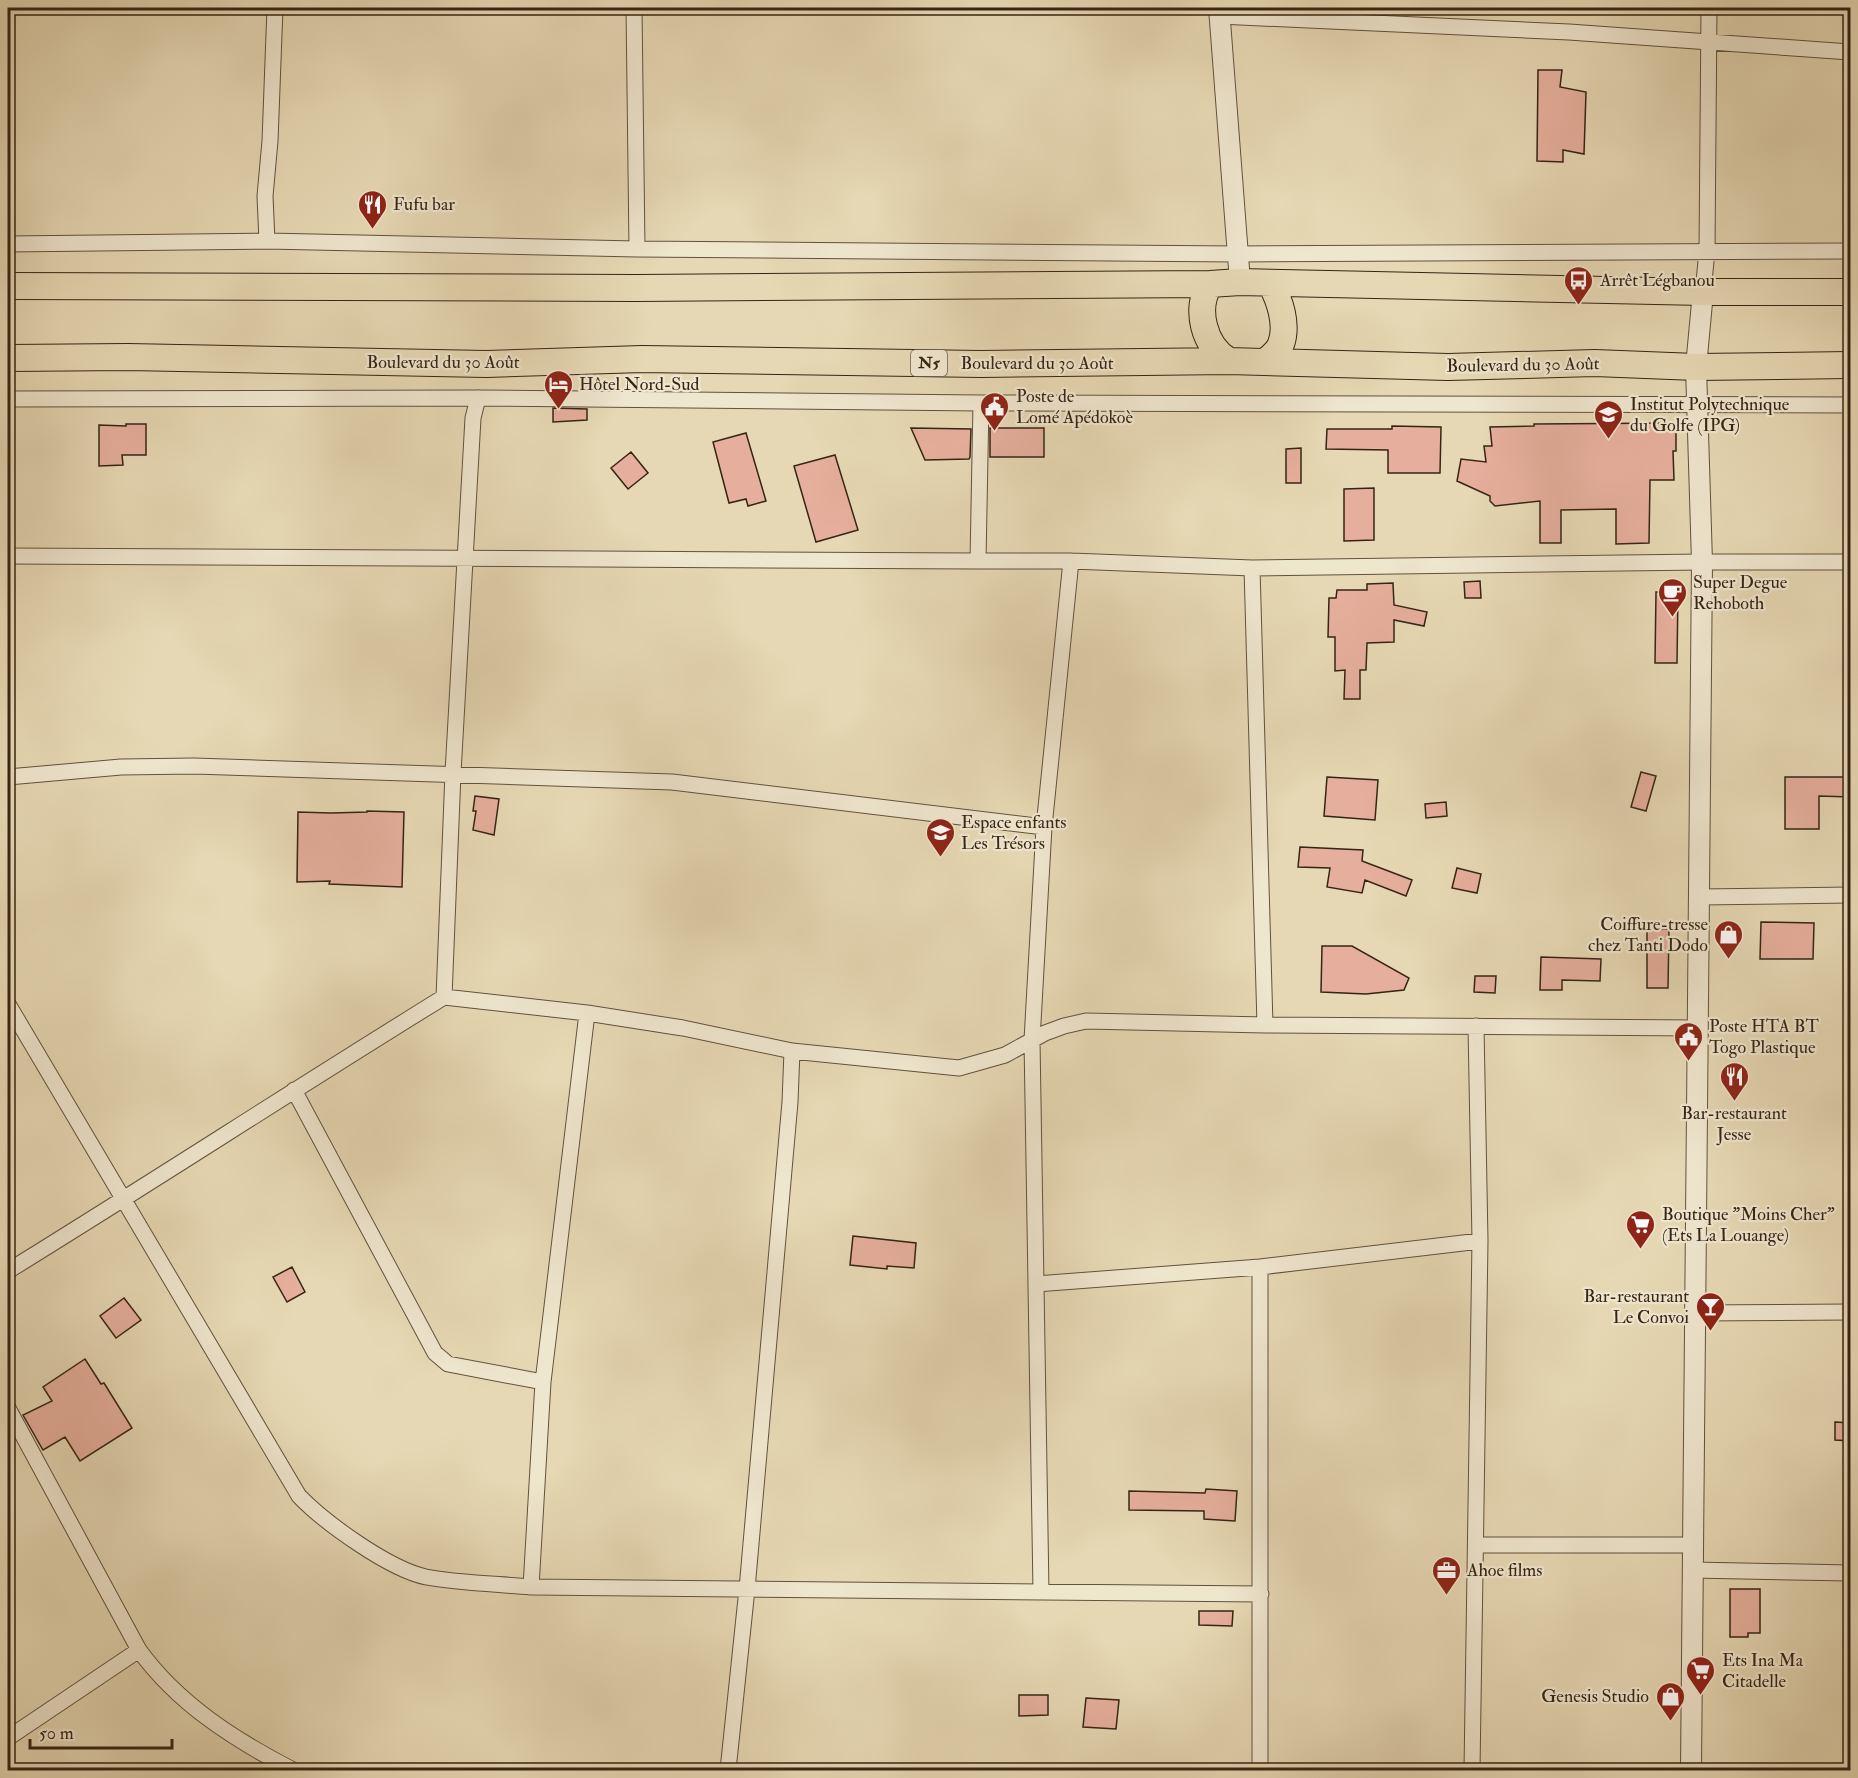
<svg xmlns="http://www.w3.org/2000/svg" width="1858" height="1778" font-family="'IM FELL Double Pica',serif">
<rect width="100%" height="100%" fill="#e6d8b4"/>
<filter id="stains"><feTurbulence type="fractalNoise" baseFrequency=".00333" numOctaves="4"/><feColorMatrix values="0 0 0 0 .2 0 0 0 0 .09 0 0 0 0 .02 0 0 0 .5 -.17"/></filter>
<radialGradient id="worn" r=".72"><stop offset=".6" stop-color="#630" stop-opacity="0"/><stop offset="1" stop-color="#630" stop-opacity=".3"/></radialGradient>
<!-- building -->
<path fill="#e6af9d" stroke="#362415" stroke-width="1.5" d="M1538,70H1562L1560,87L1586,92L1584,154L1563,150V162L1537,161Z
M553,408L587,409V420L553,422Z
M1676,423V451H1673L1674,480H1650L1649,543L1616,544V509L1561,510V543H1540V501L1495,506L1490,501V496L1457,481L1461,459L1486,462L1484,446H1492L1490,427L1534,426V424Z
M126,424H146V455H122L123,465L99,466V425L126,426Z
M1392,426L1441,427L1440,473H1388V450L1326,449L1327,429H1392Z
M911,428L971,429L970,457L969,459L925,460Z
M990,428H1044V457H990Z
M746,433L766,501L748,506L746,499L729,503L713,442Z
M1301,448V483H1286V449Z
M631,452L648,473L628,489L611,468Z
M835,455L858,530L816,542L794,466Z
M1374,488V540L1344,541V489Z
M1480,581L1481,598H1465L1464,582Z
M1393,583L1394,605L1427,612L1424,626L1394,620V642L1367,643L1366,670H1360V699H1344L1345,670L1335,671V637H1328L1329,598H1336L1337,590H1367V584Z
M1656,592H1678L1677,663H1655Z
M1641,772L1656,776L1646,811L1631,807Z
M1327,777L1378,780L1375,820L1324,816Z
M1785,777H1851V797L1819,796V829H1785Z
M475,796L499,799L494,835L473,830L476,811H473Z
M1446,802L1447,816L1426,818L1425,804Z
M367,811L404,812L402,887L329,884L330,881L297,882L298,812L331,813L367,812Z
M1300,847L1363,850L1362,861L1412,880L1406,896L1365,880L1362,893L1327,887L1330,868L1298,867Z
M1457,868L1481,874L1477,893L1452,888Z
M1761,922L1814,923L1813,959H1760Z
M1647,929H1669L1668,988H1647Z
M1322,946H1352L1409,978L1404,990L1366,994L1321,992Z
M1541,957L1601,959L1600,981L1562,980V990H1540Z
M1475,976H1496L1495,993L1474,992Z
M853,1236L916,1243L914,1268L887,1266V1269L850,1265Z
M292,1267L305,1292L287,1302L273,1277Z
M124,1298L141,1320L116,1338L100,1316Z
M85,1359L101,1384L104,1383L132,1428L80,1461L65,1437L43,1450L23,1415L52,1401L43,1387Z
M1835,1422L1851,1423V1441L1835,1440Z
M1206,1489L1237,1491L1235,1521L1204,1519V1511L1129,1510V1491L1205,1493Z
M1730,1589H1760V1633H1748V1637H1730Z
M1199,1611H1233L1232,1626L1199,1625Z
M1019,1695H1048V1715L1019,1716Z
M1086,1698L1119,1700L1116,1729L1083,1727Z"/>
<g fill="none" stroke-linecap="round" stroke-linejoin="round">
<defs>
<path id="minor" d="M634,8L637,249
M1219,16L1569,32L1850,52
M267,241L265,196L270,141L275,8
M8,244L267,241L637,249L1238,254L1850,251
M1703,292L1707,251L1709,8
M8,399L478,398L981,403L1850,405
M8,556L978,561H1071L1252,568L1702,562H1850
M978,561L981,403
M1252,568L1265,1025
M8,777L121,767L194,766L672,782L1044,827
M1699,897L1850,895
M444,997L587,1013L683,1028L792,1051L959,1068L1005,1055L1045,1033L1064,1026L1086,1021L1265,1025L1698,1028
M8,1004L299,1496C325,1523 389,1569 426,1577C458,1583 498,1584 531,1587L1261,1594
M294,1090L435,1353L448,1364L543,1382
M1260,1267V1770
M8,1271C154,1181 298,1087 444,997L453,773L473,418L478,398
M1036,1284L1260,1267L1480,1241
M1695,1313L1850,1312
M8,1408L139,1650C178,1704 235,1740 293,1770
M1477,1545H1693
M1693,1570L1850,1573
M531,1587L543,1382L587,1013
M1041,1592L1032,1040L1044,827L1071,561
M8,1738L139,1650
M728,1770L747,1589L790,1102L792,1051
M1472,1770L1480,1241L1476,1026"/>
<path id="tertiary" d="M1219,8L1240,282
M1691,1770L1702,562L1696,367L1703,292"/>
<path id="trunk" d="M1210,284C1194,308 1204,347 1229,361
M8,286L636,288L1210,284L1240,282L1703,292H1850
M8,358L128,357L486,364L642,359L981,364L1229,361L1448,367L1595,363L1696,367L1850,365
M1265,362C1271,357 1278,352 1281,344C1288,325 1280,301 1271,284"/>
</defs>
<!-- minor casing -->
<use href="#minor" stroke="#62513d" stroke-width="17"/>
<!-- tertiary casing -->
<use href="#tertiary" stroke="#62513d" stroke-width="22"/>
<!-- trunk casing -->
<use href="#trunk" stroke="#362415" stroke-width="28"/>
<!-- minor -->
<use href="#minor" stroke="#efe6ce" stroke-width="15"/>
<!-- tertiary -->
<use href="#tertiary" stroke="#efe6ce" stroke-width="20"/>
<!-- trunk -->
<use href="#trunk" stroke="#e6d8b4" stroke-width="26"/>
</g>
<!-- icons -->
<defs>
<symbol id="restaurant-pin" viewBox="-11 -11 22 30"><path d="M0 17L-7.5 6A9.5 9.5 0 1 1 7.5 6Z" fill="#8f2418" stroke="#efe6ce"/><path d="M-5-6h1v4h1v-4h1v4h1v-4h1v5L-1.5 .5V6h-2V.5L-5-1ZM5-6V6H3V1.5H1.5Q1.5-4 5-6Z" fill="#fff"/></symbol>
<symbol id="bus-pin" viewBox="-11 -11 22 30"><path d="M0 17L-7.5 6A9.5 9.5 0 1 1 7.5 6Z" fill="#8f2418" stroke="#efe6ce"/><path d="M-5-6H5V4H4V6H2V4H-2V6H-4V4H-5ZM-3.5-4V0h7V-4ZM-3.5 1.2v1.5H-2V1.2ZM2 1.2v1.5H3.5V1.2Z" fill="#fff"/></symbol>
<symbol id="hotel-pin" viewBox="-11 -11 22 30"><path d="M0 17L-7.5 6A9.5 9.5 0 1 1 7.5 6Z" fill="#8f2418" stroke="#efe6ce"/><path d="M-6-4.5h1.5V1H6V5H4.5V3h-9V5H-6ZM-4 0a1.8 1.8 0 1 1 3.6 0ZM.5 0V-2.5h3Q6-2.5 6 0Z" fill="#fff"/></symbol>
<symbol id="civic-pin" viewBox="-11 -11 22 30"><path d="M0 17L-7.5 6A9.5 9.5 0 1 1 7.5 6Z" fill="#8f2418" stroke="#efe6ce"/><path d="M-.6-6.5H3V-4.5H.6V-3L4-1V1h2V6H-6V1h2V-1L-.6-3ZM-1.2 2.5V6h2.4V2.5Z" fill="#fff"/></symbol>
<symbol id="school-pin" viewBox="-11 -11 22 30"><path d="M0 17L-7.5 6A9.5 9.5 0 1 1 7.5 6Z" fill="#8f2418" stroke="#efe6ce"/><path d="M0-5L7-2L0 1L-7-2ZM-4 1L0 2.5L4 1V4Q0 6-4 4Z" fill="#fff"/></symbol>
<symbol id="cafe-pin" viewBox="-11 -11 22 30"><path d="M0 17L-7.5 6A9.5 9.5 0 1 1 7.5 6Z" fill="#8f2418" stroke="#efe6ce"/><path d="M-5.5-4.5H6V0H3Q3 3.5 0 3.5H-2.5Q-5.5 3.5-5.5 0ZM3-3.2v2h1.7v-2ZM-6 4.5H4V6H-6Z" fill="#fff"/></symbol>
<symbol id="shop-pin" viewBox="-11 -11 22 30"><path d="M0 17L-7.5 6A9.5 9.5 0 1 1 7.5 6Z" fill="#8f2418" stroke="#efe6ce"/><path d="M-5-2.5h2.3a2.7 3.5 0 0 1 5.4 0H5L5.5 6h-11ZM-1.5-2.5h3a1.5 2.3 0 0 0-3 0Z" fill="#fff"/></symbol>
<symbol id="supermarket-pin" viewBox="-11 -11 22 30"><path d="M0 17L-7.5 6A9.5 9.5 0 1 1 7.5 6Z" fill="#8f2418" stroke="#efe6ce"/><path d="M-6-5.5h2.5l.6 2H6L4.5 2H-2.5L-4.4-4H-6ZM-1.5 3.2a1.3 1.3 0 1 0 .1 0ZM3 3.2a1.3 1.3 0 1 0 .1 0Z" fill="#fff"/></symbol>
<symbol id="bar-pin" viewBox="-11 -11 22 30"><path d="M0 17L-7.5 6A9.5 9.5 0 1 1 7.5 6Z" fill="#8f2418" stroke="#efe6ce"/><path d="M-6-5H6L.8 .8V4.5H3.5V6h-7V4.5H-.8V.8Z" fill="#fff"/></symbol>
<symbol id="office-pin" viewBox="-11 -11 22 30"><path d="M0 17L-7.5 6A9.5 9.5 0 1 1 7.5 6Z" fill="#8f2418" stroke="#efe6ce"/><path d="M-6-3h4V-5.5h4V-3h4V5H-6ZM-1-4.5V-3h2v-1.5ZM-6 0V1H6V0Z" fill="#fff"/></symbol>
</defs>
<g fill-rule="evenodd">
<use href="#restaurant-pin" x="356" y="188" width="33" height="45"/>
<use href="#bus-pin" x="1562" y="264" width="33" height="45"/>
<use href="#hotel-pin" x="542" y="368" width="33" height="45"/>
<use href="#civic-pin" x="978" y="390" width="33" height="45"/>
<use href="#school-pin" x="1592" y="398" width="33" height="45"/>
<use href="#cafe-pin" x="1656" y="576" width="33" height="45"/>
<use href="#school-pin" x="924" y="816" width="33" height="45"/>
<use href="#shop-pin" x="1712" y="918" width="33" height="45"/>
<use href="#civic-pin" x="1672" y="1020" width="33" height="45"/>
<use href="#restaurant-pin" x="1718" y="1060" width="33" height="45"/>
<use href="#supermarket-pin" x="1624" y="1208" width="33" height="45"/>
<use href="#bar-pin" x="1694" y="1290" width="33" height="45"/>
<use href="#office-pin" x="1430" y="1554" width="33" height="45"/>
<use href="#supermarket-pin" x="1684" y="1654" width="33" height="45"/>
<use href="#shop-pin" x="1654" y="1680" width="33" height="45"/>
</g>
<g text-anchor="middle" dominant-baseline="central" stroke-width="4.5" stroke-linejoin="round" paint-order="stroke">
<!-- shield labels -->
<rect fill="#efe6ce" stroke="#6e5e4c" stroke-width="1.5" x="911" y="350" width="36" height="26" rx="4.5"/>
<g font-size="16" font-weight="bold" fill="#362415">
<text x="929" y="363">N5</text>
</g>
<!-- poi labels -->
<g font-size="18" fill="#362415" stroke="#efe6ce" text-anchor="start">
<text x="393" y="204">Fufu bar</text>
<text x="1600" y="280">Arrêt Légbanou</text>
<text x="579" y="384">Hôtel Nord-Sud</text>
<text x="1016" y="396">Poste de<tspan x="1016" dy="21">Lomé Apédokoè</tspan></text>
<text x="1630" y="404">Institut Polytechnique<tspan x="1630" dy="21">du Golfe (IPG)</tspan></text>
<text x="1693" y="582">Super Degue<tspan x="1693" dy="21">Rehoboth</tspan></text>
<text x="961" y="822">Espace enfants<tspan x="961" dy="21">Les Trésors</tspan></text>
<text x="1708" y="924" text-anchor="end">Coiffure-tresse<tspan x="1708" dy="21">chez Tanti Dodo</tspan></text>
<text x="1709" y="1026">Poste HTA BT<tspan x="1709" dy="21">Togo Plastique</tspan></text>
<text x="1734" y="1113" text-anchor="middle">Bar-restaurant<tspan x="1734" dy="21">Jesse</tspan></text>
<text x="1662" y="1214">Boutique "Moins Cher"<tspan x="1662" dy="21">(Ets La Louange)</tspan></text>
<text x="1689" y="1296" text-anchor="end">Bar-restaurant<tspan x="1689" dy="21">Le Convoi</tspan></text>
<text x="1467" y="1570">Ahoe films</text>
<text x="1722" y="1660">Ets Ina Ma<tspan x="1722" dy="21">Citadelle</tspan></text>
<text x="1649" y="1696" text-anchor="end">Genesis Studio</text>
</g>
<!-- street labels -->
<g font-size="18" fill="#362415" stroke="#efe6ce">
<text x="443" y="362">Boulevard du 30 Août</text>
<text x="1037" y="363">Boulevard du 30 Août</text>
<text transform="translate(1523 365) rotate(-1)">Boulevard du 30 Août</text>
</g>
</g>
<!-- margin -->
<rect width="1858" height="1778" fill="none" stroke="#e6d8b4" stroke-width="30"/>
<rect x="9" y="9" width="1840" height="1760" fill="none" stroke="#362415" stroke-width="3"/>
<rect x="15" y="15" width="1828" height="1748" fill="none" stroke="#362415" stroke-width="1.5"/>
<!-- scale -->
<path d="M30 1739v9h142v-9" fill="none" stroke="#362415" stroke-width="3"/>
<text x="39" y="1739" font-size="18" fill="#362415" stroke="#efe6ce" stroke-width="4.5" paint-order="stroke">50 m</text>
<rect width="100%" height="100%" filter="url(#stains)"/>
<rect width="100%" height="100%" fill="url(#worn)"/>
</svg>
